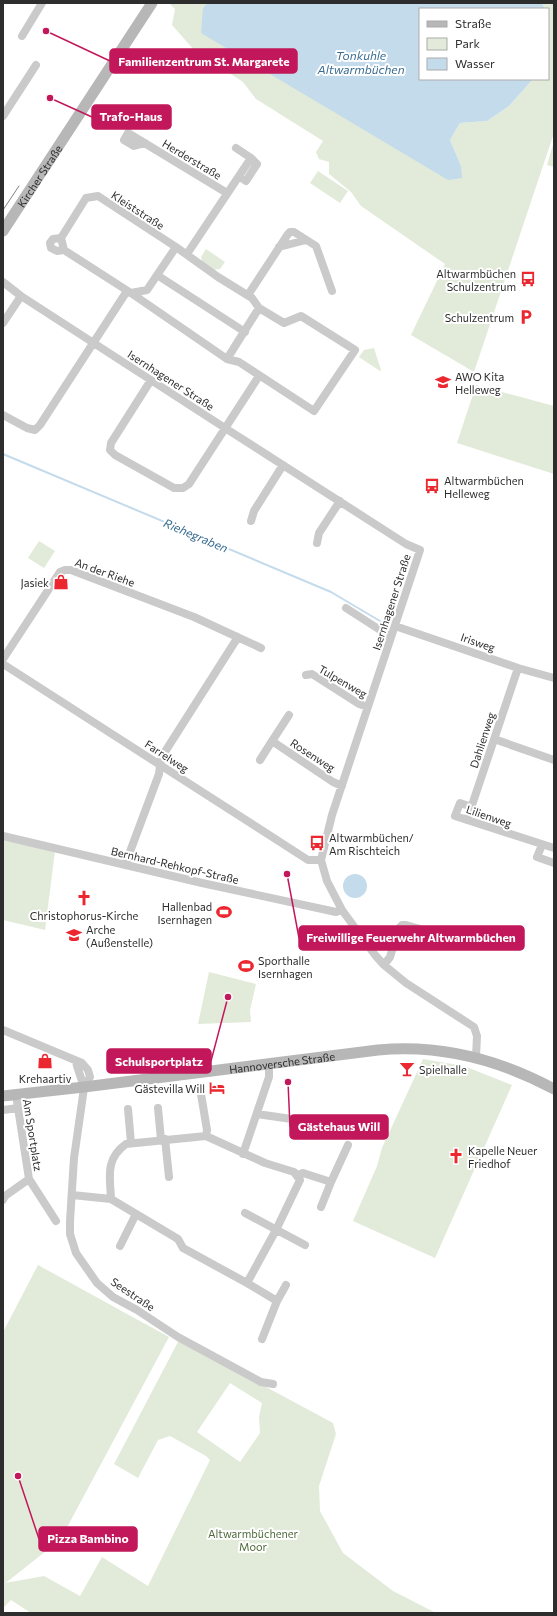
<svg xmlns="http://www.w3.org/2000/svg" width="557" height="1616" font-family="Commissioner,sans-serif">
<rect width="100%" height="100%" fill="#fff"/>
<!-- green -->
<path fill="#e2ebd9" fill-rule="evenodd" d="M169,3H207L203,8L461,166L450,140L460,123L487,121L509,106L533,79H548V9H545L542,3H554V133L474,372L411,335L445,264L361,206L351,192L329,174V162L319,159L316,152L323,141L256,99L243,82L194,50L172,25L175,9Z
M554,141V167L547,165Z
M318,171L348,191L340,203L310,183Z
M206,249L225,262L220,269L211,270L203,264L201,257Z
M374,348L381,370L380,371L359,357L364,350Z
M476,385L554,406V474L457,443Z
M39,541L55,551L44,568L28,558Z
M3,840L55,851L45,930L3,920Z
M209,972L256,984L250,1010L251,1022L198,1024Z
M423,1059L464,1066L512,1085L435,1258L353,1221L377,1166L382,1148Z
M38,1265L169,1337L64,1533L46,1551L3,1585V1332Z
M179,1340L333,1423L336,1434L319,1486L320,1511L343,1553L393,1591L436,1613H31L11,1600L3,1608V1586L5,1583L44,1576L80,1596L102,1557L148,1586L210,1460L206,1456L170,1436L158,1440L138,1478L114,1464ZM230,1383L262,1403L259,1417L260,1433L240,1462L197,1432Z"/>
<!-- water -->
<path fill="#c4dbec" d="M207,3H542L545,9H420V79H533L509,106L487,121L460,123L450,140L461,166L462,178L448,180L201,33L203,8Z
M343 886a12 12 0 1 1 24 0a12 12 0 1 1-24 0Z"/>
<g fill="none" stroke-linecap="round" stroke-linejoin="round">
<!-- stream -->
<path stroke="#c4dbec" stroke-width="2" d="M3,454L331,592L385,624"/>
<!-- street -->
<path stroke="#cacaca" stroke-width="8" d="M22,36L42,3
M3,116L36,65
M145,143L134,146L124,140L128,133L227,193
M239,176L246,181L257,164L251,158
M61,238L53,239L50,243L51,248L57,251L64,250
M279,247L306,240
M187,254L251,158L236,148
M157,275L245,332
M3,282L21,296L225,428L406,544L420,550L332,815L321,860L327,881L342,910L375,955L384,965L406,983L474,1027L477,1036L476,1057
M131,293L147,290L176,247L218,277L252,298L259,308L284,323L301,316L355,350L314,411L239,362L227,359L131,293L64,250L61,238L86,198L98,196L176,247
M248,295L288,234L290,232H294L316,246L332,291
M3,323L21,296
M227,359L259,308
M151,380L111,443L110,450L115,455L174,488H183L189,484L259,376
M3,415L27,428L35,430L40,425L127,291
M251,521L254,511L283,465
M317,543L319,533L340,501
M346,608L391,637
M395,626L518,668L554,678
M3,659L60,572L65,570H71L194,617L261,648
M3,664L308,860H321
M306,675L312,674L359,704L368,707
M289,715L272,741L333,782L342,786
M494,739L554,760
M260,760L272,741
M472,807L460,803L455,816L554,848
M467,820L518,668
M3,836L202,883L336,912L342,910
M542,845L537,857L554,863
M125,865L159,774L161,758L238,637
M384,965L390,957L399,928L402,925H406L448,937
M3,1030L82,1063L88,1070L90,1077L84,1087L83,1095L74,1158L70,1221V1234L76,1253L97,1283L113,1297L137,1310L178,1337L261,1382L273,1384
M76,1061L77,1066L84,1087
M201,1094L207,1130L206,1136
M16,1095L29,1179L56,1221
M158,1108L161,1140
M128,1109L131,1143
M3,1110L18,1108
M257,1114L319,1123
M165,1139L169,1177
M243,1154L269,1077V1064
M298,1175L303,1173L331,1182L321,1207
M331,1182L348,1145
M72,1195L111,1199L178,1239L183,1248L247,1283L276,1230L300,1180L294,1172L265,1163L206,1136L126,1144C105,1159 110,1177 111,1199
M3,1200L5,1196L29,1179
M245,1213L305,1245
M120,1246L136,1214
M247,1283L277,1301L286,1285
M262,1339L277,1301"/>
<!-- secondary -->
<g stroke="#b7b7b7" stroke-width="11">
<path id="s1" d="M3,231L152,3"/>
<path id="s2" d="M3,1096L84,1087L378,1050C440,1044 500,1060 554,1089"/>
</g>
<!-- tram -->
<path stroke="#828282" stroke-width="1" d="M3,210L19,186"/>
</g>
<!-- icons -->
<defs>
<symbol id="bus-bare" viewBox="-9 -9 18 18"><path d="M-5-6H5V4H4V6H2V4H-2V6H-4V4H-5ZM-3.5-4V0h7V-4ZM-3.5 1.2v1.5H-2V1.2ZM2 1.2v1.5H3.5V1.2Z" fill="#eb2730" stroke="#fff" stroke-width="2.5" paint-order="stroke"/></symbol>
<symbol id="parking-bare" viewBox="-9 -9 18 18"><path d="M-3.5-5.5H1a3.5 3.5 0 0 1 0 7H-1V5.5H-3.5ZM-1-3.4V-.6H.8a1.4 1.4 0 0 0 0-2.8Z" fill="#eb2730" stroke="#fff" stroke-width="2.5" paint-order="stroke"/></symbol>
<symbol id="school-bare" viewBox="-9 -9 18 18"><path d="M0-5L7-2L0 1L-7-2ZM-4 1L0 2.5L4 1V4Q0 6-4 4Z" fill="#eb2730" stroke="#fff" stroke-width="2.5" paint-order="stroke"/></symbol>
<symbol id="shop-bare" viewBox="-9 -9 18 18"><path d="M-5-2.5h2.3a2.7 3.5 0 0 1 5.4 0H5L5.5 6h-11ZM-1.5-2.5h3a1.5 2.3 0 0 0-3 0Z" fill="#eb2730" stroke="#fff" stroke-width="2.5" paint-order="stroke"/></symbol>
<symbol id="church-bare" viewBox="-9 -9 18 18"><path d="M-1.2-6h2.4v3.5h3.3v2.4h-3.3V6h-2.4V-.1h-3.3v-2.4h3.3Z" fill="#eb2730" stroke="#fff" stroke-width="2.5" paint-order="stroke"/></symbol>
<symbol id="stadium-bare" viewBox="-9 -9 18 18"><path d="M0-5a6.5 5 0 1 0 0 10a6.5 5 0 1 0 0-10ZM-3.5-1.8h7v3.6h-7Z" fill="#eb2730" stroke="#fff" stroke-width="2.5" paint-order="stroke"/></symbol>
<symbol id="bar-bare" viewBox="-9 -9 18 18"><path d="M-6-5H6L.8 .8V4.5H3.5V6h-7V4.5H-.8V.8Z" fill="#eb2730" stroke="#fff" stroke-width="2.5" paint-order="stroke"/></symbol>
<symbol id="hotel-bare" viewBox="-9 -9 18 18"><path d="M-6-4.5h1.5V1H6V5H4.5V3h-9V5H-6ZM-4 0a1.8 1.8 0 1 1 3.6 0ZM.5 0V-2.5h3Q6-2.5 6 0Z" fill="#eb2730" stroke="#fff" stroke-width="2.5" paint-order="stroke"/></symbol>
</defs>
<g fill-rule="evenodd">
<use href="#bus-bare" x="517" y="268" width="22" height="22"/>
<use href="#parking-bare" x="515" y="306" width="22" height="22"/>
<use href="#school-bare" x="432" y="371" width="22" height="22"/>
<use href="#bus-bare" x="421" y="475" width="22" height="22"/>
<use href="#shop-bare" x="50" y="571" width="22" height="22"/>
<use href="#bus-bare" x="306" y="832" width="22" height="22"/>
<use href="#church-bare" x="73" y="887" width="22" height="22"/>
<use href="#stadium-bare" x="213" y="901" width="22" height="22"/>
<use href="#school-bare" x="63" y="924" width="22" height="22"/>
<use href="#stadium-bare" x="235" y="955" width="22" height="22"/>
<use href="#shop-bare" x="34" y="1050" width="22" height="22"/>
<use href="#bar-bare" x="396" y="1058" width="22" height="22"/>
<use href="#hotel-bare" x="206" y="1077" width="22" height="22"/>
<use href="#church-bare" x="445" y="1145" width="22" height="22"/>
</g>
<g text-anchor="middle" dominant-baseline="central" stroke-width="4" stroke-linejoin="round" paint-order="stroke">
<!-- street labels -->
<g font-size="11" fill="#2d2d2d" stroke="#fff">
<text transform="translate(192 159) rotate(31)">Herderstraße</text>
<text stroke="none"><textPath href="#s1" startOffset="66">Kircher Straße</textPath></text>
<text transform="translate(138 210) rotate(33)">Kleiststraße</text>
<text transform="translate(171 380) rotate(33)">Isernhagener Straße</text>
<text transform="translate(105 572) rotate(20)">An der Riehe</text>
<text transform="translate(391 602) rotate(-72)">Isernhagener Straße</text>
<text transform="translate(478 642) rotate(19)">Irisweg</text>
<text transform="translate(343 681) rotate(30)">Tulpenweg</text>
<text transform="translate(482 740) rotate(-72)">Dahlienweg</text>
<text transform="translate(313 755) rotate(33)">Rosenweg</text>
<text transform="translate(167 756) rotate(33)">Farrelweg</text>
<text transform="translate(489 816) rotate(19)">Lilienweg</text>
<text transform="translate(175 865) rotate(13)">Bernhard-Rehkopf-Straße</text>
<text stroke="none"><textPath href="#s2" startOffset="281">Hannoversche Straße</textPath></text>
<text transform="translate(33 1135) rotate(81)">Am Sportplatz</text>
<text transform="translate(133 1294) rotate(34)">Seestraße</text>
</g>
<!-- poi labels -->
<g font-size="11" fill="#2d2d2d" stroke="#fff" text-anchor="start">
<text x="516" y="273" text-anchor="end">Altwarmbüchen<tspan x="516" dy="13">Schulzentrum</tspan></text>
<text x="514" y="317" text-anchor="end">Schulzentrum</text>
<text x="455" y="376">AWO Kita<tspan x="455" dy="13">Helleweg</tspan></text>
<text x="444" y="480">Altwarmbüchen<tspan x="444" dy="13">Helleweg</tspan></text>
<text x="49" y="582" text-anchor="end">Jasiek</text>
<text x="329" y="837">Altwarmbüchen/<tspan x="329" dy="13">Am Rischteich</tspan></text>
<text x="212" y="906" text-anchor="end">Hallenbad<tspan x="212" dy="13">Isernhagen</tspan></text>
<text x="84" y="915" text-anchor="middle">Christophorus-Kirche</text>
<text x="86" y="929">Arche<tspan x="86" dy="13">(Außenstelle)</tspan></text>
<text x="258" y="960">Sporthalle<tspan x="258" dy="13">Isernhagen</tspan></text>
<text x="419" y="1069">Spielhalle</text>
<text x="45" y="1078" text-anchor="middle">Krehaartiv</text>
<text x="205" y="1088" text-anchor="end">Gästevilla Will</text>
<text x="468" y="1150">Kapelle Neuer<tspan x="468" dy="13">Friedhof</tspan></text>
</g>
<!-- park labels -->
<g font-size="11" fill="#4e6939" stroke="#fff">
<text x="253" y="1533">Altwarmbüchener<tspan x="253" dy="13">Moor</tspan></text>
</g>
<!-- water labels -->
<g font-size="12" font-style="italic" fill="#386c91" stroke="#fff">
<text x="361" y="55">Tonkuhle<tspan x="361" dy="14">Altwarmbüchen</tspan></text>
<text transform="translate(196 535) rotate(23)">Riehegraben</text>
</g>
</g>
<!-- callouts -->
<path fill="none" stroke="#c2185b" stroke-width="1.5" d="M46 31L110 61M50 98L92 117M287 874L299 938M228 997L211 1061M288 1082L290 1127M18 1476L39 1539"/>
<g fill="#c2185b" stroke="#fff" stroke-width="1.5">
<circle cx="46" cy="31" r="4"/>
<circle cx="50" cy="98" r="4"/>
<circle cx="287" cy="874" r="4"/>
<circle cx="228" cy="997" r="4"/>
<circle cx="288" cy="1082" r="4"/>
<circle cx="18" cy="1476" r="4"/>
</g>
<g fill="#c2185b" stroke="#c2185b" stroke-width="1.5">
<rect x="110" y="49" width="187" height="24" rx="4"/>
<rect x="92" y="105" width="79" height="24" rx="4"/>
<rect x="299" y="926" width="225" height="24" rx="4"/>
<rect x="107" y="1049" width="104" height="24" rx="4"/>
<rect x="290" y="1115" width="98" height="24" rx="4"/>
<rect x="39" y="1527" width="98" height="24" rx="4"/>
</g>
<g font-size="12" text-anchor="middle" font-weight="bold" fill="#fff">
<text x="204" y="66">Familienzentrum St. Margarete</text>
<text x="131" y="121">Trafo-Haus</text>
<text x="411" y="942">Freiwillige Feuerwehr Altwarmbüchen</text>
<text x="159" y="1066">Schulsportplatz</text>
<text x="339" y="1131">Gästehaus Will</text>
<text x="88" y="1543">Pizza Bambino</text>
</g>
<!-- border -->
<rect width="557" height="1616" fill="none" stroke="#2d2d2d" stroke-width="8"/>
<!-- legend -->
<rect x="419" y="8" width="130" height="72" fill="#ffffff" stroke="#ababab"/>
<rect x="427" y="21" width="20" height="6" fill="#b7b7b7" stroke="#ababab"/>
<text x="455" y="28" font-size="12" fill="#2d2d2d">Straße</text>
<rect x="427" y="38" width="20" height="12" fill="#e2ebd9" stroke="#ababab"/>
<text x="455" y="48" font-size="12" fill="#2d2d2d">Park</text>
<rect x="427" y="58" width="20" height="12" fill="#c4dbec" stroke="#ababab"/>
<text x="455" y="68" font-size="12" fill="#2d2d2d">Wasser</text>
</svg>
